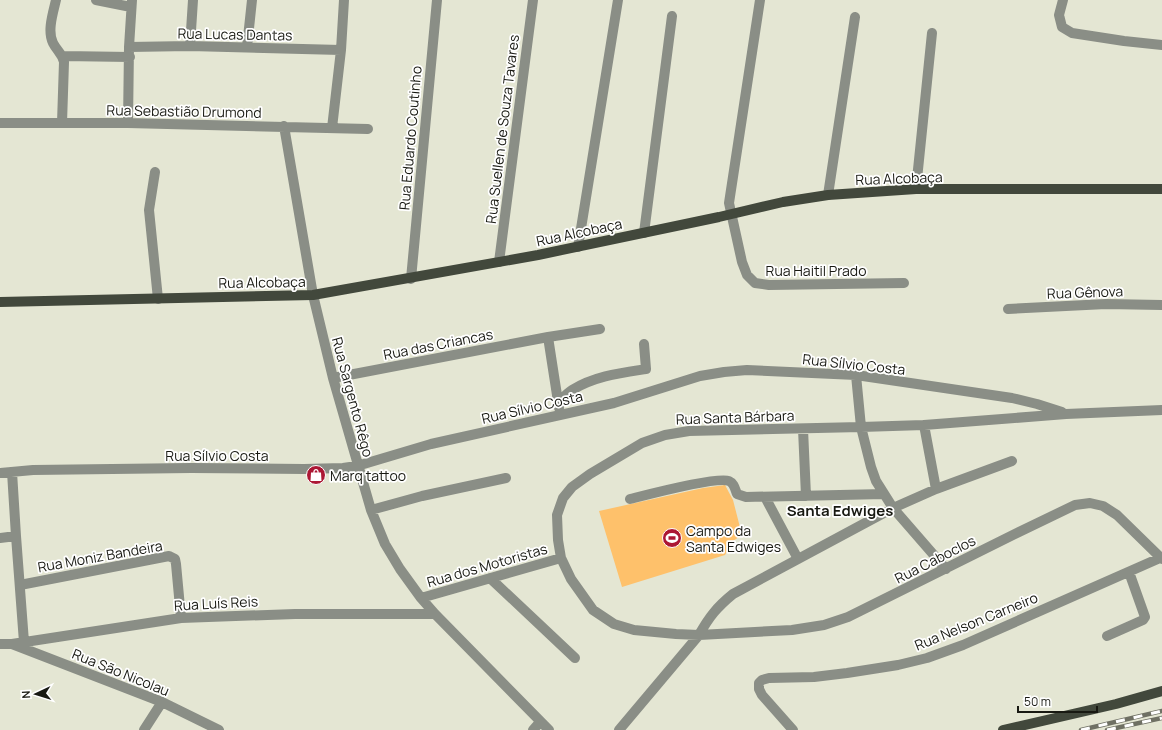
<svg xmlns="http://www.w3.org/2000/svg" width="1162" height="730" font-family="Manrope,sans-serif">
<rect width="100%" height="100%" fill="#e4e6d3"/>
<!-- green -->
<path fill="#fec16b" d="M725,485L733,500L742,535L733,541L725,555L622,587L599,511L703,488Z"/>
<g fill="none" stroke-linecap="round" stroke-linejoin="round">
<!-- minor -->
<path stroke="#8a8e86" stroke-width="10" d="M56,0C53,13 47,31 53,43C57,51 62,53 64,62L62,123
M96,0L131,7
M760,0L729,203L742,262L747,275L755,283L769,285L904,283
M1063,0L1059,15L1062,27L1072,33L1124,41L1162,45
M190,46L193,0
M129,47L190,46L341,50
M247,47L252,0
M63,56L130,57
M0,123H128L368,129
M128,123L129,47L132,0
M284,126L313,295L333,378L371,510L385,544L400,569L421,598L435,614L549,730
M332,128L341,50L344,0
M155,172L149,210L158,299
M916,189L932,33
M828,195L855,17
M644,233L672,16
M578,247L618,0
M499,262L533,0
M411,279L437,0
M1008,309L1106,304L1162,305
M548,337L559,408
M856,375L861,427L871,467L876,481L893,508L946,569
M333,378L548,337L600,329
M558,403C562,399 567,393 572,390C595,376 620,373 646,369L644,344
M1162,410L1066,414L924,425L861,427L689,431L665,435L642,443L590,474L572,487L563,498L557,515L558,540L561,558L571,579L593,610L614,624L634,630L676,634L699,635L792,630L824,625L848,617L1019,532L1075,505L1090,503L1103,506L1117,515L1162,559
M924,425L936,489
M803,429L806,496
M12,472L16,536L24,642
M0,473L33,470L191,468L304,469L343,468L357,466L431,444L614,403L700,376L724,372L747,370L856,375L1012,398L1037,404L1062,412
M765,497L798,559
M630,499C646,495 717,476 729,481C734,483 735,489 737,494L746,497L884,494
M371,510L422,496L506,478
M0,538L16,536
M490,578L575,658
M20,585L169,556L175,559L176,564L181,618
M421,598L561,558
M1107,636L1143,620L1145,617L1129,572
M0,644H12L181,618L295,614H435
M12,644L162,702L219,730
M144,730L162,702
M533,730L540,722
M619,730L699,635C709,617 717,607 733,594L893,508L936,489L1012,461
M793,730L762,695L759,689V683L762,680L769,678L814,677L847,673L898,665L927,658L963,645L1162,557"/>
<!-- major -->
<path stroke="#42483c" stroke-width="10" d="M0,302L313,295L538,255L719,217L783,202L828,195L916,189H1162
M1003,730L1116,704L1162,691"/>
<defs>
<path id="rail" d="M1081,730L1162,711
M1107,730L1162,718"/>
</defs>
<!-- rail casing -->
<use href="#rail" stroke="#6f7064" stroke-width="4.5"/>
<!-- rail -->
<use href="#rail" stroke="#fff" stroke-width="3" stroke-dasharray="9" stroke-linecap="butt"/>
</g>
<!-- icons -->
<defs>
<symbol id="shop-disc" viewBox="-11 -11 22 22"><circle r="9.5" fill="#ac1734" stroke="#fff"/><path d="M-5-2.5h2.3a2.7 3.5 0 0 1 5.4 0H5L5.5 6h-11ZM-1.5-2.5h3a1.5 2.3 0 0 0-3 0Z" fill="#fff"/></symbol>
<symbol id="stadium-disc" viewBox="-11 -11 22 22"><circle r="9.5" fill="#ac1734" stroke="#fff"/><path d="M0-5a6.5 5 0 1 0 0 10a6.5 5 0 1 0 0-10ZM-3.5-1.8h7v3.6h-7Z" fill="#fff"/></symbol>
</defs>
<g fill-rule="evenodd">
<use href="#shop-disc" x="305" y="464" width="22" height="22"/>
<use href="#stadium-disc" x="661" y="527" width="22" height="22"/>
</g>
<g text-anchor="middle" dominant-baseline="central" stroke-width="3.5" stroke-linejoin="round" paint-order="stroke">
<!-- street labels -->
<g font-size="14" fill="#181912" stroke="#fff">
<text transform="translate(235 34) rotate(1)">Rua Lucas Dantas</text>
<text transform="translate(184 111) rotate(1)">Rua Sebastião Drumond</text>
<text transform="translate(502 129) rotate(-83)">Rua Suellen de Souza Tavares</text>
<text transform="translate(410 138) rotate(-85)">Rua Eduardo Coutinho</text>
<text transform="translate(899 178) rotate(-2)">Rua Alcobaça</text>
<text transform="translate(579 232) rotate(-12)">Rua Alcobaça</text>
<text x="816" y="270">Rua Haitil Prado</text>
<text transform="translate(262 282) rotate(-1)">Rua Alcobaça</text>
<text transform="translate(1085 292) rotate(-2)">Rua Gênova</text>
<text transform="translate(438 344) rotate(-11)">Rua das Criancas</text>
<text transform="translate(854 364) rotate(6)">Rua Sílvio Costa</text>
<text transform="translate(353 397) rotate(75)">Rua Sargento Rêgo</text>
<text transform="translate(532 407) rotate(-13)">Rua Sílvio Costa</text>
<text transform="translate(735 417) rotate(-2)">Rua Santa Bárbara</text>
<text x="217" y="455">Rua Sílvio Costa</text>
<text transform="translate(100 556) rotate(-10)">Rua Moniz Bandeira</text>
<text transform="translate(935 559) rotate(-27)">Rua Caboclos</text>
<text transform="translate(487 565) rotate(-16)">Rua dos Motoristas</text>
<text transform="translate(216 603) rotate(-3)">Rua Luís Reis</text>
<text transform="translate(976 621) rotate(-22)">Rua Nelson Carneiro</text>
<text transform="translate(121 672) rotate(22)">Rua São Nicolau</text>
</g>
<!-- poi labels -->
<g font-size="14" fill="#181912" stroke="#fff" text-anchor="start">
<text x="330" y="475">Marq tattoo</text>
<text x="686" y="530">Campo da<tspan x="686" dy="16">Santa Edwiges</tspan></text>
</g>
<!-- neighbourhood labels -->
<g font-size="15" font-weight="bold" fill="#181912" stroke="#fff">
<text x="840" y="510">Santa Edwiges</text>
</g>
</g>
<!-- north arrow -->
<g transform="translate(36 694) rotate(266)" stroke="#ffffff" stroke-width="3" paint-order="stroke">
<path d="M0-3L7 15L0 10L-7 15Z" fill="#181912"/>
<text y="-6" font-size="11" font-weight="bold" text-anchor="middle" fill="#181912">N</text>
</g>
<!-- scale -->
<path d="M1018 706v6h79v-6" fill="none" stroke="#181912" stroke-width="2"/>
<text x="1024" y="706" font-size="12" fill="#181912" stroke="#ffffff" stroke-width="3" paint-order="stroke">50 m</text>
</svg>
